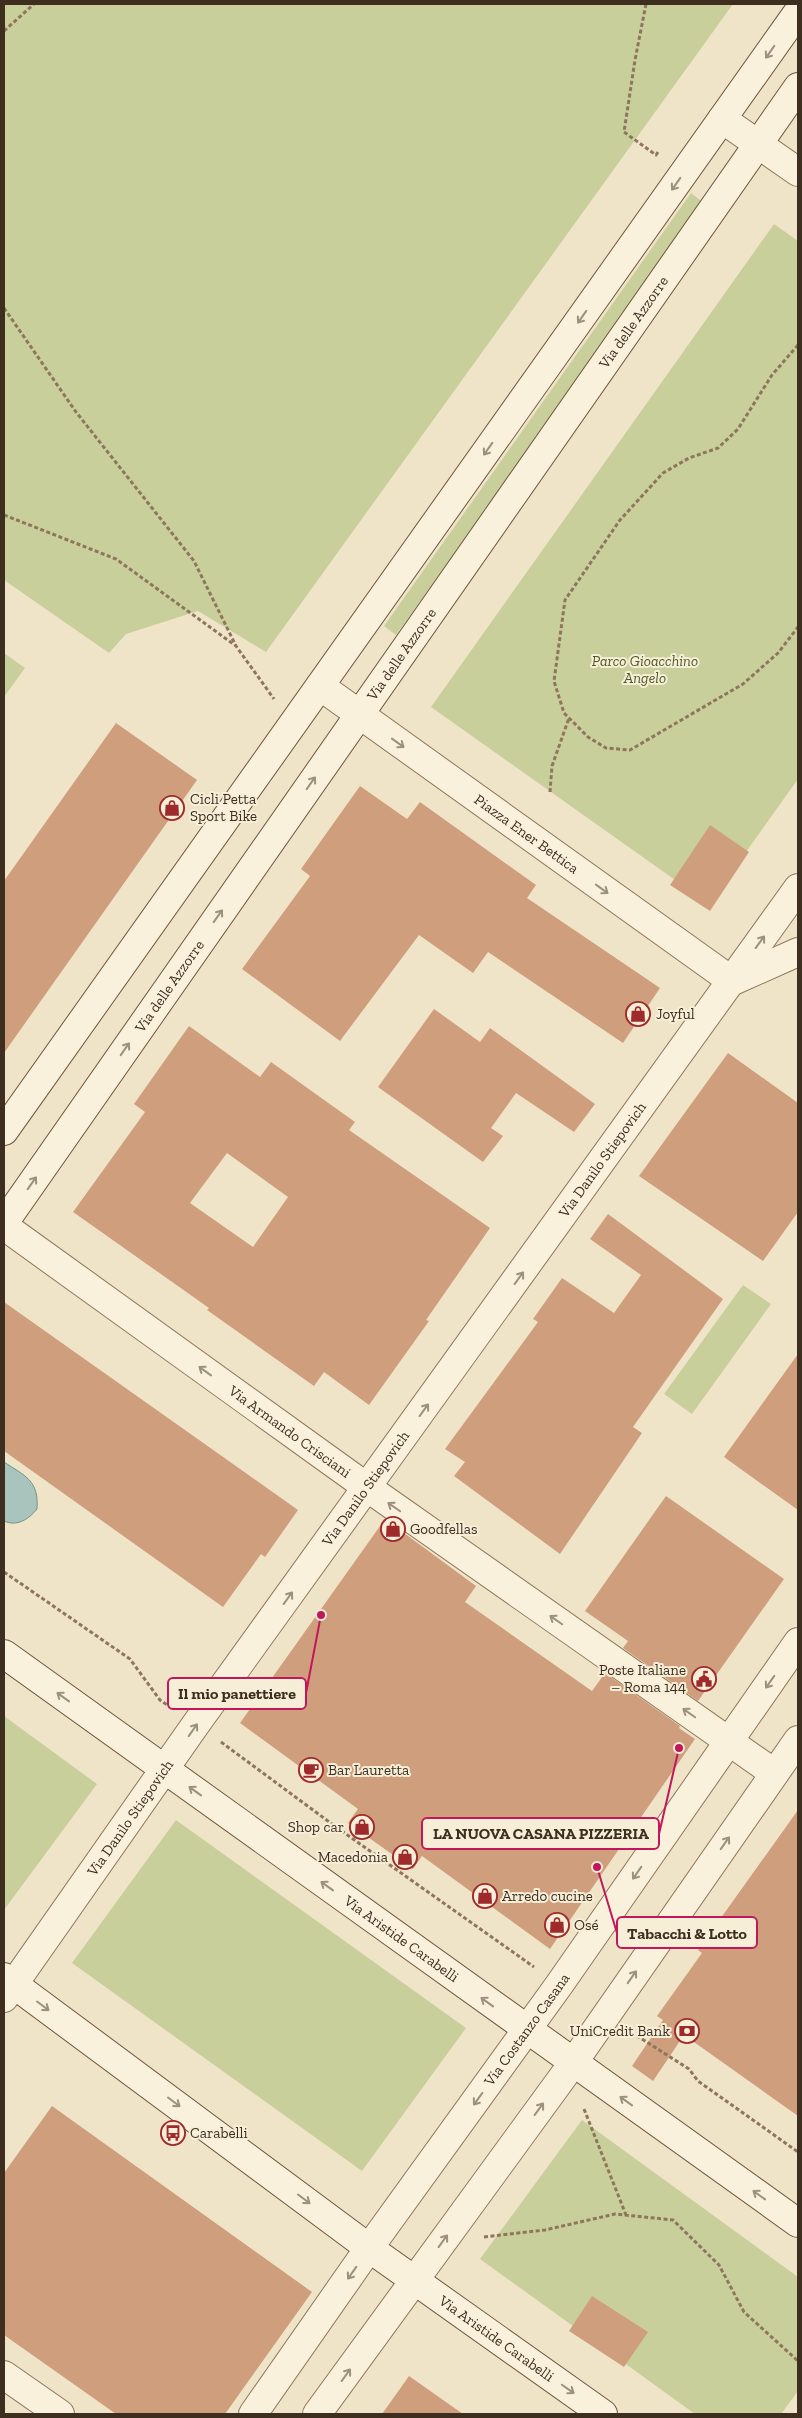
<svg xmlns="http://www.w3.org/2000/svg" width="802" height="2418" font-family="'Zilla Slab',serif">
<rect width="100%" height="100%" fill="#f0e4c8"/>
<!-- green -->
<path fill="#c9cf9b" d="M4,4H733L266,652L198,611L126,634L109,653L4,580Z
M691,193L704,203L396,635L384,626Z
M774,224L798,241V779L709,904L431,707Z
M4,653L25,668L4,697Z
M743,1285L771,1304L692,1414L664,1394Z
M4,1716L97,1784L4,1910Z
M176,1820L466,2028L362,2171L72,1963Z
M582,2120L798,2277V2391L781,2414H695L480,2259Z"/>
<!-- water -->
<path fill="#a9c4bc" stroke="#6f938a" d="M4,1462C25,1476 39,1480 37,1509C29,1519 17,1527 4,1521Z"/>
<!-- building -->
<path fill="#cf9f7d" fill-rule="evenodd" d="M116,723L197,780L4,1053V881Z
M360,786L407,819L420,802L536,885L527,898L660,988L623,1043L488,952L473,973L419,935L340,1041L242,969L310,876L301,869Z
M710,825L749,852L710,911L670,885Z
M434,1009L480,1042L490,1028L595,1104L574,1132L516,1093L491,1128L503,1136L483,1162L378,1087Z
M189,1026L260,1077L271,1062L355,1122L349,1130L490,1228L426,1320L429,1321L369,1405L324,1372L314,1386L207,1310L209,1308L73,1212L145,1112L134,1104ZM227,1153L288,1197L253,1247L190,1203Z
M728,1053L798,1103V1212L763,1261L639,1176Z
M608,1214L723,1299L633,1427L642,1433L560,1554L454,1476L465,1462L445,1449L538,1322L533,1319L562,1278L614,1313L641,1275L590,1239Z
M4,1302L298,1510L265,1557L261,1554L223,1607L4,1451Z
M798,1354V1510L724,1457Z
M666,1496L784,1579L698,1701L623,1648L628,1641L585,1611Z
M385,1519L476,1586L465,1602L592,1691L605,1673L680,1726L679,1728L695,1739L550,1949L422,1856L413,1869L348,1823L358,1809L240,1723Z
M798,1810V2116L684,2035L653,2081L632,2066L663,2020L657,2016L702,1953L698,1950Z
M52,2106L312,2292L225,2414H116L4,2335V2173Z
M592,2296L648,2332L624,2367L569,2331Z
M409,2376L463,2414H382Z"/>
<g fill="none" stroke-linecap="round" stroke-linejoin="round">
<defs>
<g id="street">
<path d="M722,119L798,172"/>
<path id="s1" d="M320,686L732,981"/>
<path d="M733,981L798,952"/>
<path id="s2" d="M4,1226L368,1488L774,1773"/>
<path id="s3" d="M4,1998L196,1724L798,888"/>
<path d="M4,2375L60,2414"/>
<path id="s4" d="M253,2414L369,2248L559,1985L798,1642"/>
<path d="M317,2414L573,2063L798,1740"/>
</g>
<g id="secondary">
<path d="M4,1131L798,12"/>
<path id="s5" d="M4,1223L798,87"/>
<path id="s6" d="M4,1654L798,2223"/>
<path id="s7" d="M4,1977L369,2248L603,2414"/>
</g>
</defs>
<!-- street casing -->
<use href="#street" stroke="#8d765c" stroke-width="30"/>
<!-- secondary casing -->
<use href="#secondary" stroke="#6f573f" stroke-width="30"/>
<!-- path -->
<path stroke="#8d765c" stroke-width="3" stroke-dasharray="4 2.5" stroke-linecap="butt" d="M646,4L635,60L624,132L656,155L658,152
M4,31L34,4
M4,308L76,412L194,561L236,646L274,699
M798,345L772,375L738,429L718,448L689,458L663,473L620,520L565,600L554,681L564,713L588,737L606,748L630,750L743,684L778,653L798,627
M4,515L116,559L236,646
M550,792L552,766L569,718
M4,1572L130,1659L160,1700L170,1707
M221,1742L336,1827L534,1967
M631,2032L689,2069L698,2081L798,2152
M584,2109L626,2215
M484,2237L545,2230L615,2214L673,2220L719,2265L744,2312L798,2361"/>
<!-- street -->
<use href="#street" stroke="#faf1dc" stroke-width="28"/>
<!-- secondary -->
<use href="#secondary" stroke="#faf1dc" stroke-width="28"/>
</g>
<!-- one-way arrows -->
<defs><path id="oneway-shaft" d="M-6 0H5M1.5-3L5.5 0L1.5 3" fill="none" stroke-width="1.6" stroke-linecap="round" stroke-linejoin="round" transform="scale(1.25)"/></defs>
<g stroke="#9c907e">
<use href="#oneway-shaft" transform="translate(770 52) rotate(125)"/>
<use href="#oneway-shaft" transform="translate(676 184) rotate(125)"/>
<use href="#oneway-shaft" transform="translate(582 317) rotate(125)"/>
<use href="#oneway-shaft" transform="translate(488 449) rotate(125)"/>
<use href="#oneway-shaft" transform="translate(398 743) rotate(36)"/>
<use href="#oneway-shaft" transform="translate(311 783) rotate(-55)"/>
<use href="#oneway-shaft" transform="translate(602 889) rotate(36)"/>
<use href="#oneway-shaft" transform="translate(218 916) rotate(-55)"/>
<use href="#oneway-shaft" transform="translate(760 942) rotate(-54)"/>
<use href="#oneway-shaft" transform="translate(125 1049) rotate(-55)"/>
<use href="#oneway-shaft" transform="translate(32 1183) rotate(-55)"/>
<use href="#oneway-shaft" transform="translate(519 1278) rotate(-54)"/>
<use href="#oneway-shaft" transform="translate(205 1371) rotate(-144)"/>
<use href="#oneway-shaft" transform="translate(424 1410) rotate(-54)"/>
<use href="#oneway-shaft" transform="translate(394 1507) rotate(-145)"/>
<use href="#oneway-shaft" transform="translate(288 1598) rotate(-54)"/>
<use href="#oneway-shaft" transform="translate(556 1620) rotate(-145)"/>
<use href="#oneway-shaft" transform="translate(770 1682) rotate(125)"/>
<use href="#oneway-shaft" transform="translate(63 1697) rotate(-144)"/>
<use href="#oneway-shaft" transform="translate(689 1713) rotate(-145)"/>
<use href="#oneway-shaft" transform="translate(193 1730) rotate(-55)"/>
<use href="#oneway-shaft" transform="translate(195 1791) rotate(-144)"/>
<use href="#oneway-shaft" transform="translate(725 1843) rotate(-55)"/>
<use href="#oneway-shaft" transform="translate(637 1873) rotate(125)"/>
<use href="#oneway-shaft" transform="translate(327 1886) rotate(-144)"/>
<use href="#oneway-shaft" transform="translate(632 1977) rotate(-55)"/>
<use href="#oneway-shaft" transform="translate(487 2002) rotate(-144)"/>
<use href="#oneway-shaft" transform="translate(43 2006) rotate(37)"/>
<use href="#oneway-shaft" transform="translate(478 2099) rotate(126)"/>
<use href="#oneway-shaft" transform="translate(626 2101) rotate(-144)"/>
<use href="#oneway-shaft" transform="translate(174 2102) rotate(37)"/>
<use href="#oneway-shaft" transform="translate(539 2109) rotate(-54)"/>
<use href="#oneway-shaft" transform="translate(759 2195) rotate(-144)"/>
<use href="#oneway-shaft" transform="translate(304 2199) rotate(37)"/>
<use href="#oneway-shaft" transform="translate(443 2241) rotate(-54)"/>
<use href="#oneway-shaft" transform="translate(352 2273) rotate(125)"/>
<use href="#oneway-shaft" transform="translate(346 2375) rotate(-54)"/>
<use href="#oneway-shaft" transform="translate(568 2389) rotate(35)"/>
</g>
<!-- icons -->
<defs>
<symbol id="shop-ring" viewBox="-11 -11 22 22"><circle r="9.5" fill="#f7eed8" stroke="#9e2a2b" stroke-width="1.5"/><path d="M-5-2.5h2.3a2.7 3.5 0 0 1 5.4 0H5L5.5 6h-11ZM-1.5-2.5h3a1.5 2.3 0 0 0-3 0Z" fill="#9e2a2b"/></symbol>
<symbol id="civic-ring" viewBox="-11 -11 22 22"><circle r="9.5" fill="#f7eed8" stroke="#9e2a2b" stroke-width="1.5"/><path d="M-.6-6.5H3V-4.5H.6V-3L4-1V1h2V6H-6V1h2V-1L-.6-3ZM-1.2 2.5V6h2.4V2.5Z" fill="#9e2a2b"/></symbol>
<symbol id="cafe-ring" viewBox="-11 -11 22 22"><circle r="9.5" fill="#f7eed8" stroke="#9e2a2b" stroke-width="1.5"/><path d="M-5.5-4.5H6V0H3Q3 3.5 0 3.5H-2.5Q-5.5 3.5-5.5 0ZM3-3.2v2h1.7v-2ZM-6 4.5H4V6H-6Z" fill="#9e2a2b"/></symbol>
<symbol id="bank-ring" viewBox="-11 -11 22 22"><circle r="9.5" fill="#f7eed8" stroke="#9e2a2b" stroke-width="1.5"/><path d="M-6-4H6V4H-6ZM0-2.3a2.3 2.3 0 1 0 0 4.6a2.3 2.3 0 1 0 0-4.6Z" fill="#9e2a2b"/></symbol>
<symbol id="bus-ring" viewBox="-11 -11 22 22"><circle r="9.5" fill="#f7eed8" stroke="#9e2a2b" stroke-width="1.5"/><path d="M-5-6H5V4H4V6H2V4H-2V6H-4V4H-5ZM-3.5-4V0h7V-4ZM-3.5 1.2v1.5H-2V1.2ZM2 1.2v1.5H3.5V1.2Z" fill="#9e2a2b"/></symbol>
</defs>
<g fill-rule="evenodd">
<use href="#shop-ring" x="158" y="794" width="28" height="28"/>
<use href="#shop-ring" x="624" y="1000" width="28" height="28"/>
<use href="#shop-ring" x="379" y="1515" width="28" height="28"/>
<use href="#civic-ring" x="690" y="1665" width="28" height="28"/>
<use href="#cafe-ring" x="297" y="1756" width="28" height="28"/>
<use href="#shop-ring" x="348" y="1813" width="28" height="28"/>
<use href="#shop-ring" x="391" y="1843" width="28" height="28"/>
<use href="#shop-ring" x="471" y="1882" width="28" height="28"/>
<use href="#shop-ring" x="543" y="1911" width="28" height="28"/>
<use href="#bank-ring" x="673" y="2017" width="28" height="28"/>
<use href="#bus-ring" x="159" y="2119" width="28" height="28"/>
</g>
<g text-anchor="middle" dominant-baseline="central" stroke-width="4" stroke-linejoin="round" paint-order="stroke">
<!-- street labels -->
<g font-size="15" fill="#3d2e20" stroke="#f7eed8">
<text stroke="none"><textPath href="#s5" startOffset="1099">Via delle Azzorre</textPath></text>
<text stroke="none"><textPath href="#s5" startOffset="694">Via delle Azzorre</textPath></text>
<text stroke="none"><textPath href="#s1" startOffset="254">Piazza Ener Bettica</textPath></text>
<text stroke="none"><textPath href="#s5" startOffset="289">Via delle Azzorre</textPath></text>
<text stroke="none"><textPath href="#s3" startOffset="1030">Via Danilo Stiepovich</textPath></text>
<text stroke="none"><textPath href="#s2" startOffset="352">Via Armando Crisciani</textPath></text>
<text stroke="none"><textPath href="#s3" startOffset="625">Via Danilo Stiepovich</textPath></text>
<text stroke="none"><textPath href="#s3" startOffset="220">Via Danilo Stiepovich</textPath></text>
<text stroke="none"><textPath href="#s6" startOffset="489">Via Aristide Carabelli</textPath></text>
<text stroke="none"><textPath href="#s4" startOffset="472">Via Costanzo Casana</textPath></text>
<text stroke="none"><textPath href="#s7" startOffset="611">Via Aristide Carabelli</textPath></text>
</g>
<!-- park labels -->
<g font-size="15" font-style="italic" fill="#4d5a26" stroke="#f7eed8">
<text x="645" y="661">Parco Gioacchino<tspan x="645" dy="17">Angelo</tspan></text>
</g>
<!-- poi labels -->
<g font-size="15" fill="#3d2e20" stroke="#f7eed8" text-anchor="start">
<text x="190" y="799">Cicli Petta<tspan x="190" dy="17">Sport Bike</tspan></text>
<text x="656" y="1014">Joyful</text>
<text x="410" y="1529">Goodfellas</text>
<text x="686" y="1670" text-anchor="end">Poste Italiane<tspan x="686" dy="17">– Roma 144</tspan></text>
<text x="328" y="1770">Bar Lauretta</text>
<text x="344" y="1827" text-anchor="end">Shop car</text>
<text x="388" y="1857" text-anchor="end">Macedonia</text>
<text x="502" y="1896">Arredo cucine</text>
<text x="574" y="1925">Osé</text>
<text x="670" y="2031" text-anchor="end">UniCredit Bank</text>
<text x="190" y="2133">Carabelli</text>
</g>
</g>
<!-- callouts -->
<path fill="none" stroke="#c2185b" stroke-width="2" d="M321 1615L306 1693M679 1748L659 1834M597 1867L617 1933"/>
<g fill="#c2185b" stroke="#f7eed8" stroke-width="2">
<circle cx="321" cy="1615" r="5"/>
<circle cx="679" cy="1748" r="5"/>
<circle cx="597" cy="1867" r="5"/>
</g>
<g fill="#f7eed8" stroke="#c2185b" stroke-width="2">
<rect x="168" y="1678" width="138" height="31" rx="5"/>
<rect x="422" y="1818" width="237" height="31" rx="5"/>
<rect x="617" y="1917" width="140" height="31" rx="5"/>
</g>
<g font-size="16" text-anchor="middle" font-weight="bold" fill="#3d2e20">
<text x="237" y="1699">Il mio panettiere</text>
<text x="541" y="1839">LA NUOVA CASANA PIZZERIA</text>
<text x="687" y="1939">Tabacchi &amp; Lotto</text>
</g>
<!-- border -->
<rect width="802" height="2418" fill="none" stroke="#3d2e20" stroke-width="10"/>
</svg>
